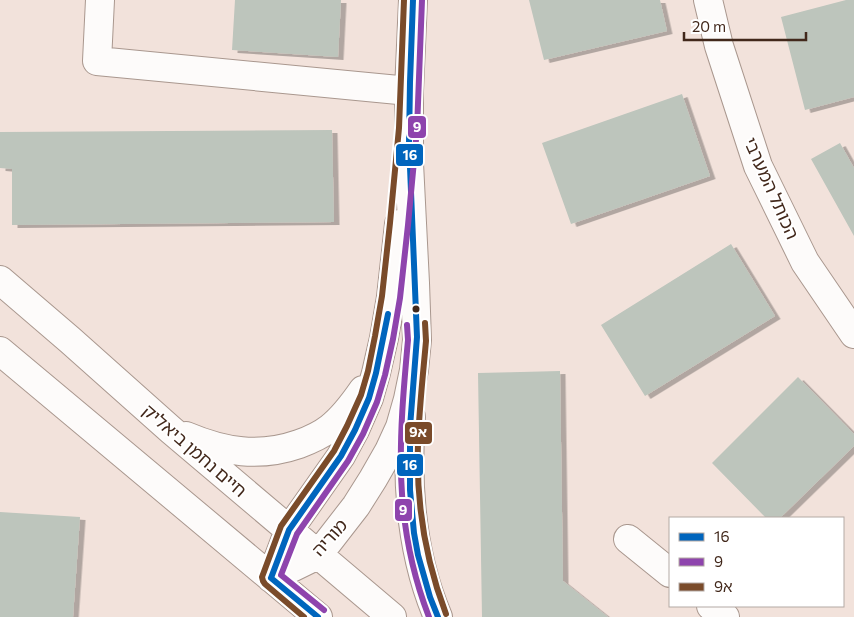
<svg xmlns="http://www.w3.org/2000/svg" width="854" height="617" font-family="Commissioner,'Noto Sans Hebrew',sans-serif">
<defs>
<filter id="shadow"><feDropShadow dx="5.5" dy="3" stdDeviation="0" flood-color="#0004"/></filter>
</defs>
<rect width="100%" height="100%" fill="#f2e2db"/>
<!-- building -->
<path fill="#bdc5bc" filter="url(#shadow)" d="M235,0H341L338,57L232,50Z
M529,0H660L667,31L544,60Z
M846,0H854V97L805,110L781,17Z
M682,94L710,176L571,224L542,143Z
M332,130L334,222L12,225V169L0,168V132Z
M840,143L854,168V236L811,159Z
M731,244L775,316L645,396L601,325Z
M560,371L563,581L608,617H482L478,373Z
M798,377L854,434V446L780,518H766L712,463Z
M0,512L80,517L73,617H0Z"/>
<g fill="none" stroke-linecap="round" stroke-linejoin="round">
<defs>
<path id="minor" d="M100,0L97,61L409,91
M708,0L719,46L758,166L805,262L854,334
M0,280L70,340L171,430L392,617
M0,351L318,617
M411,417C406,485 411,554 438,617
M186,436C224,452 259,458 299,444C310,440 321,435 330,428C343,418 354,403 363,390
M628,539L670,573
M271,578L318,555L356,506L373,479L389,451L400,427L408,399L414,370L417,340L415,283L409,163V91L413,0
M271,578L289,530L341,456L355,430L369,398L376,373L384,338L391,297L399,224
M711,606L725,617"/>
</defs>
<!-- minor casing -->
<use href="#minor" stroke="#a9978e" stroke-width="30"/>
<!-- minor -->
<use href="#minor" stroke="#fdfbfa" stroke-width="28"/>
<defs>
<path id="bus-1" d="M413,0L410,82L409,143L417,337L410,427V490L414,533L418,555L430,597L438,617
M271,578L289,530L341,456L355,430L369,398L376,373L388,314
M271,578L318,617"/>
<path id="bus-2" d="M407,325L408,340C399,439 392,522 429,617
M324,610L281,575L297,534L348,461L363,434L377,402L385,375L393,339L400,298L408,225L417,129L422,0"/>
<path id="bus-3" d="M425,323L426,341C423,375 419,410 418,444C416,503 425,559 446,614
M304,617L265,584L263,581L262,577L281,526L334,451L347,426L361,395L368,371L375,336L382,296L390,223L399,128L404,0"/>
</defs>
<!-- bus-1 casing -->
<use href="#bus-1" stroke="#fff" stroke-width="10"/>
<!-- bus-2 casing -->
<use href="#bus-2" stroke="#fff" stroke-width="10"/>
<!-- bus-3 casing -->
<use href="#bus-3" stroke="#fff" stroke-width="10"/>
<!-- bus-1 -->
<use href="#bus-1" stroke="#0065bd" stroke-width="6"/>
<!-- bus-2 -->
<use href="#bus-2" stroke="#8e44ad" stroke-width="6"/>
<!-- bus-3 -->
<use href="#bus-3" stroke="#7a4b2a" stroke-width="6"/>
</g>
<!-- markers -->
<circle fill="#42281b" stroke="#fff" stroke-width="2" cx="416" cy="309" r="4.5"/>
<g text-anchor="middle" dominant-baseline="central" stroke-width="4" stroke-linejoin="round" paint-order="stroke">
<!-- street labels -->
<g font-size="18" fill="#42281b" stroke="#fff">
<text transform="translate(772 188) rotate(66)">הכותל המערבי</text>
<text transform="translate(195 450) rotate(41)">חיים נחמן ביאליק</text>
<text transform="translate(329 537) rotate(-48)">מוריה</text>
</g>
</g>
<g stroke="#fff" stroke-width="2">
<rect x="407" y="115" width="20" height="24" rx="5" fill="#8e44ad"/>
<rect x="395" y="143" width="29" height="24" rx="5" fill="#0065bd"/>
<rect x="404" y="421" width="29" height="24" rx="5" fill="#7a4b2a"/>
<rect x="396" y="453" width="28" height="24" rx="5" fill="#0065bd"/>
<rect x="394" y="498" width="19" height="24" rx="5" fill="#8e44ad"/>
</g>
<g font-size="14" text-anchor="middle" font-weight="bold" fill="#fff">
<text x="417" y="132">9</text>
<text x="410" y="160">16</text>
<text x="418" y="437">9א</text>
<text x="410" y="470">16</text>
<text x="403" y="515">9</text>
</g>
<!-- legend -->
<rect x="669" y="517" width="175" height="90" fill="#ffffff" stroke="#b3a9a4"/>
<rect x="679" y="533" width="25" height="8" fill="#0065bd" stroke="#b3a9a4"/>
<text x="714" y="542" font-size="15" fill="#42281b">16</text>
<rect x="679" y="558" width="25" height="8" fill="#8e44ad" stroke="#b3a9a4"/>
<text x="714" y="567" font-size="15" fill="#42281b">9</text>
<rect x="679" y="583" width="25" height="8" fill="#7a4b2a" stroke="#b3a9a4"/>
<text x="714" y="592" font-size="15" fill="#42281b">9א</text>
<!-- scale -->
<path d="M684 32v8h122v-8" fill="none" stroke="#42281b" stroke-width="2.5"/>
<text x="692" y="32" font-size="15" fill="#42281b" stroke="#ffffff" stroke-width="4" paint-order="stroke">20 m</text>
</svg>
